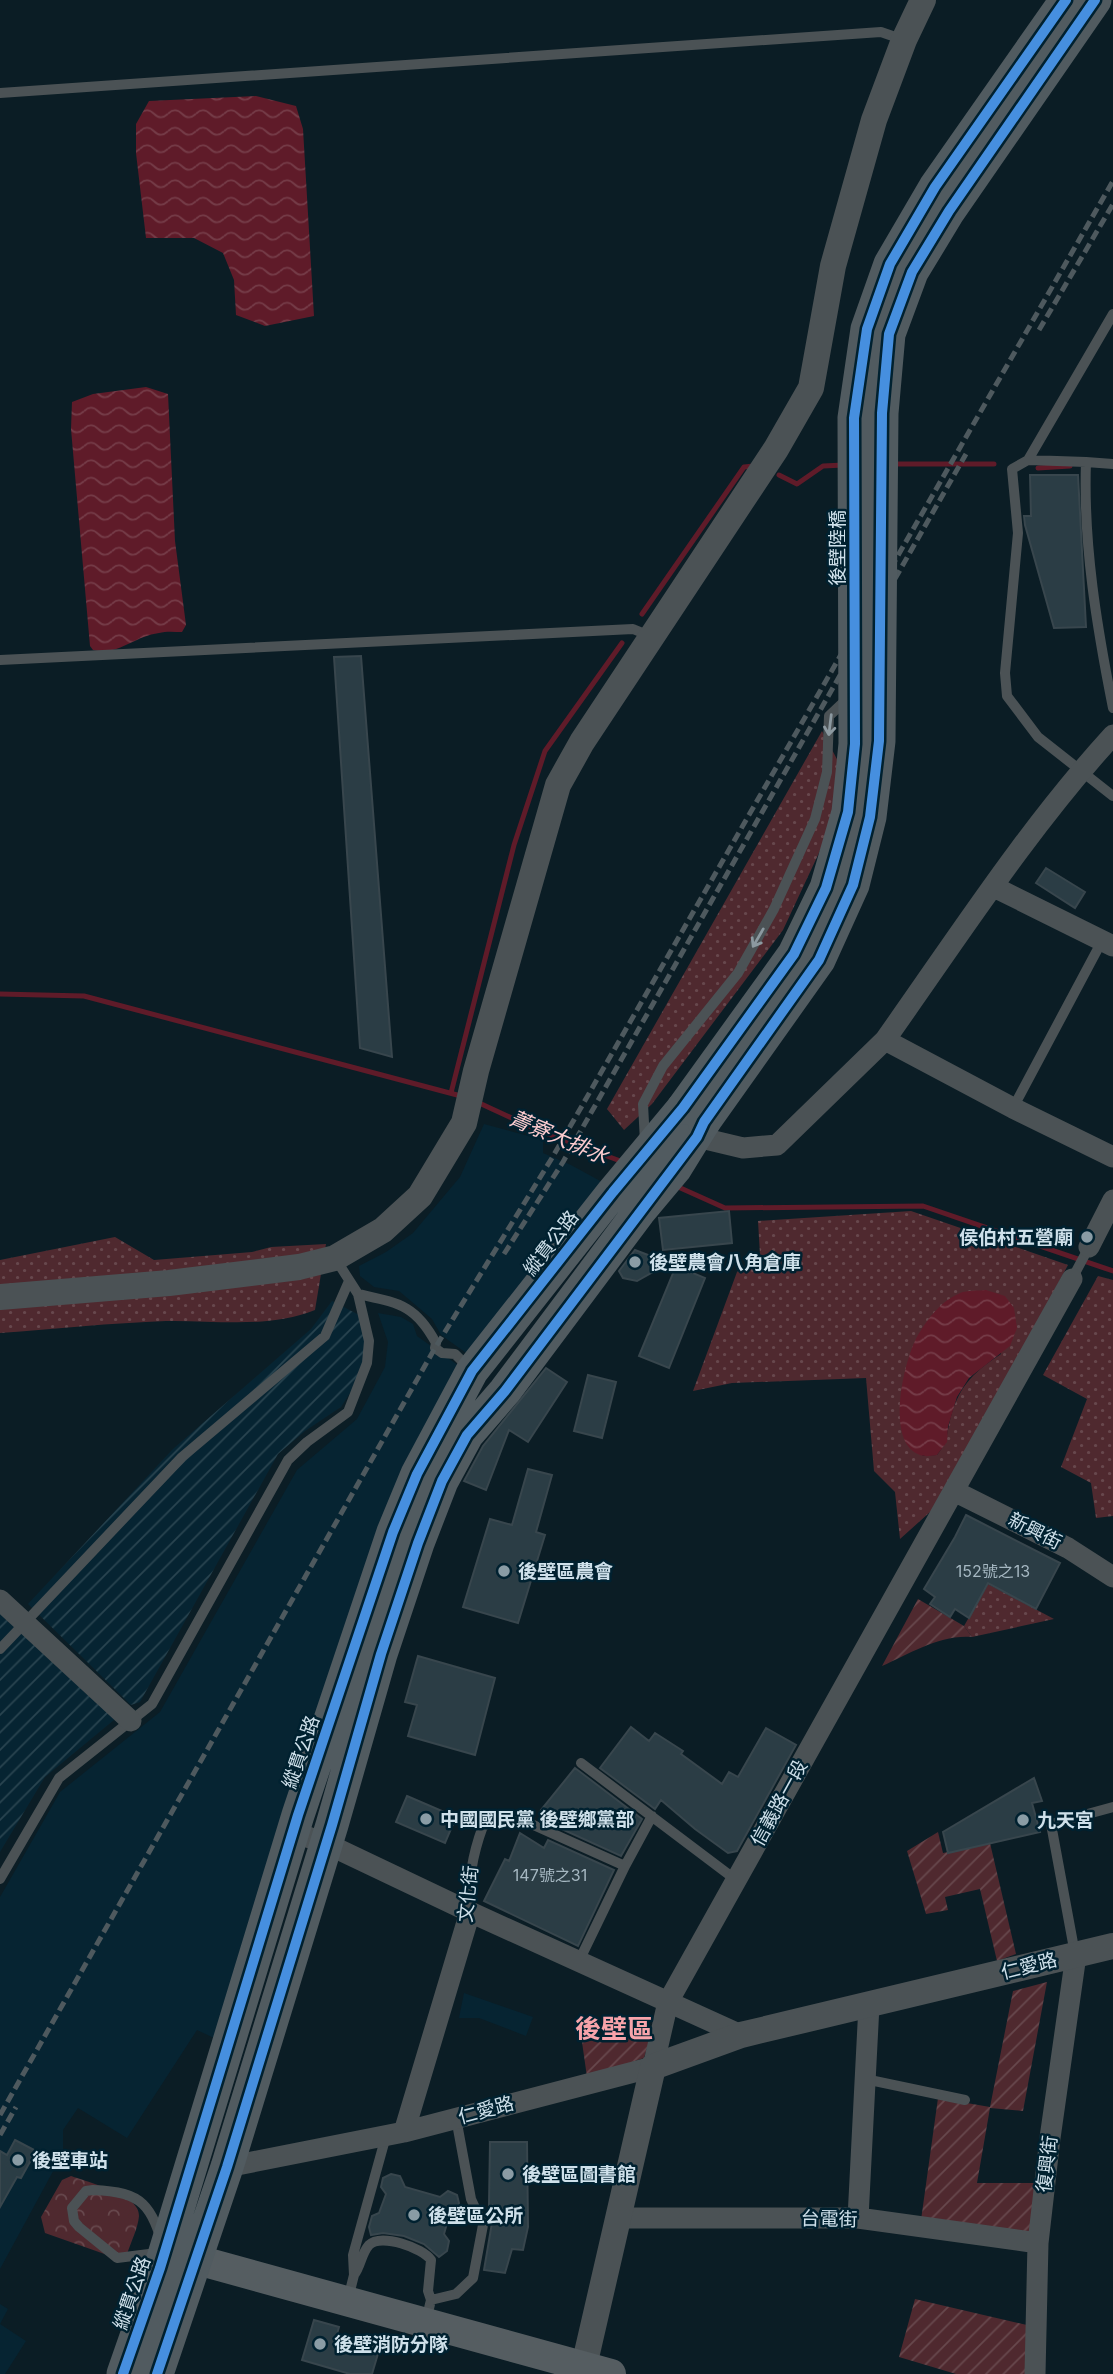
<svg xmlns="http://www.w3.org/2000/svg" width="1113" height="2374" font-family="Inter,'Noto Sans TC',sans-serif">
<defs>
<pattern id="industrial-furrows" width="10" height="10" patternUnits="userSpaceOnUse" patternTransform="scale(1.75)"><rect width="10" height="10" fill="#062432"/><path d="M-1 1l2-2M0 10L10 0M9 11l2-2" fill="none" stroke="#294450"/></pattern>
<pattern id="grass-dots" width="8" height="8" patternUnits="userSpaceOnUse" patternTransform="scale(1.75)"><rect width="8" height="8" fill="#4f292f"/><path d="M2 2h.1M6 6h.1" fill="none" stroke="#67484d" stroke-width="1.8" stroke-linecap="round"/></pattern>
<pattern id="forest-crowns" width="20" height="18" patternUnits="userSpaceOnUse" patternTransform="scale(1.75)"><rect width="20" height="18" fill="#4f292f"/><path d="M2 6a3 3 0 1 1 6 0M12 15a3 3 0 1 1 6 0" fill="none" stroke="#67484d"/></pattern>
<pattern id="garden-furrows" width="10" height="10" patternUnits="userSpaceOnUse" patternTransform="scale(1.75)"><rect width="10" height="10" fill="#4f292f"/><path d="M-1 1l2-2M0 10L10 0M9 11l2-2" fill="none" stroke="#67484d"/></pattern>
<pattern id="water-waves" width="16" height="10" patternUnits="userSpaceOnUse" patternTransform="scale(1.75)"><rect width="16" height="10" fill="#5f1b29"/><path d="M0 5q4-4 8 0t8 0" fill="none" stroke="#753c48"/></pattern>
</defs>
<rect width="100%" height="100%" fill="#0b1d25"/>
<!-- built -->
<path fill="#062432" d="M484,1124L543,1140V1153L571,1165L604,1183L469,1355L441,1335L432,1319L399,1291L374,1287L360,1276L359,1266L386,1252L413,1233L460,1177Z
M378,1313L401,1317L413,1324L417,1336L462,1368L214,2038L197,2030L127,2138L78,2108L63,2130V2153L0,2269V1897L60,1792L160,1712L297,1470L357,1419L385,1367L388,1342Z
M464,1993L533,2017L526,2036L479,2018H459Z
M0,2304L8,2309L0,2324L26,2341L5,2374H0Z"/>
<!-- industrial -->
<path fill="url(#industrial-furrows)" d="M332,1301L363,1317L368,1365L341,1407L305,1431L278,1454L140,1702L131,1705L28,1604L173,1449L311,1329Z
M0,1601L120,1715L45,1777L0,1852Z"/>
<!-- grass -->
<path fill="url(#grass-dots)" fill-rule="evenodd" d="M822,731L847,778L839,810L783,930L652,1104L624,1130L607,1109Z
M911,1211L1068,1265L939,1504L900,1539L895,1492L874,1471L866,1378L732,1383L693,1391L737,1272L760,1255L758,1221ZM1004,1296L1001,1354C971,1374 957,1388 949,1425C945,1442 949,1440 937,1455L922,1456Z
M115,1237L154,1260L252,1252L271,1247L326,1244L315,1310C268,1329 215,1320 166,1321C111,1323 55,1329 0,1333V1260Z
M1098,1276L1113,1280V1516L1096,1518L1091,1483L1061,1467L1087,1399L1043,1375Z
M988,1584L1054,1619L972,1637L964,1626Z"/>
<!-- forest -->
<path fill="url(#forest-crowns)" d="M71,2176C87,2182 141,2195 139,2216C138,2228 131,2242 127,2254L113,2257L45,2233L41,2217L62,2180Z"/>
<!-- garden -->
<path fill="url(#garden-furrows)" d="M918,1599L964,1626L972,1637C941,1634 909,1654 882,1666Z
M938,1832L943,1853L990,1843L1016,1954L997,1961L980,1889L945,1897L948,1910L926,1914L907,1851Z
M1047,1982L1023,2111L990,2108L977,2183H1039L1036,2234L921,2220L938,2098L990,2107L1013,1991Z
M652,2032L644,2058L587,2077L582,2042Z
M915,2299L1027,2325L1025,2374H956L899,2357Z"/>
<!-- water -->
<path fill="url(#water-waves)" d="M256,96L296,106L303,129L314,316L265,326L236,315L234,280L223,253L194,238H146L136,153V124L149,101Z
M146,387L168,394L175,541L186,625L182,632C175,632 166,631 159,633C134,636 119,656 93,650L90,646L71,429L72,402L93,394Z
M986,1290L1005,1296L1014,1308L1017,1328L1010,1346L969,1378L957,1397L948,1427L947,1442L937,1455C931,1456 925,1457 920,1455C884,1443 904,1359 918,1335C928,1318 941,1301 960,1293C967,1290 978,1291 986,1290Z"/>
<g fill="none" stroke-linecap="round" stroke-linejoin="round">
<!-- stream -->
<path stroke="#5f1b29" stroke-width="5" d="M893,464H994
M1038,468L1070,466
M779,475L797,484L823,466L844,465
M642,614L744,467L754,466
M0,994L84,996L461,1096
M451,1093L514,845L545,751L622,643
M477,1102L540,1131L623,1162
M676,1186L725,1208L923,1206L1113,1271"/>
</g>
<!-- building -->
<path fill="#2b3d45" stroke="#38464d" stroke-width="2" d="M1030,475H1078L1086,627L1054,628L1025,525L1024,516H1031Z
M361,656L392,1057L360,1048L334,657Z
M1046,868L1085,892L1075,908L1036,883Z
M729,1211L732,1243L663,1250L659,1218Z
M635,1250L669,1263L637,1281L623,1278L619,1271Z
M676,1266L705,1278L669,1368L639,1356Z
M546,1368L567,1382L528,1442L509,1430L486,1490L464,1481L483,1446Z
M588,1375L616,1382L602,1438L574,1431Z
M528,1469L552,1475L536,1532L545,1535L518,1623L463,1607L490,1519L512,1525Z
M966,1515L1060,1563L1036,1609L988,1583L969,1618L955,1609L950,1617L930,1604L935,1597L924,1589L955,1537Z
M418,1656L495,1678L475,1755L408,1736L417,1705L405,1702Z
M631,1727L649,1741L655,1733L683,1751L681,1754L722,1784L729,1772L738,1777L766,1728L796,1745L737,1851L728,1853L695,1829L661,1800L655,1809L600,1768Z
M575,1768L642,1819L621,1856L555,1826L558,1820L541,1810Z
M1034,1778L1042,1801L1032,1803L1040,1832L948,1853L943,1832Z
M407,1796L456,1817L445,1843L396,1822Z
M520,1833L544,1848L548,1840L614,1870L578,1946L484,1901L505,1859L509,1861Z
M15,2140L36,2151L21,2178L17,2177L0,2207V2151L7,2155Z
M490,2142H527L528,2227L523,2250L512,2249L505,2273L484,2270L495,2205H489Z
M391,2174L400,2176L405,2187L440,2197L448,2191L457,2195L459,2203L457,2211L449,2216L444,2234L449,2241L447,2251L439,2257L424,2244L404,2236L383,2233L371,2235L369,2227L372,2216L379,2213L386,2194L381,2187L383,2178Z
M314,2320L339,2327L337,2334L380,2347L372,2374H350L302,2360Z"/>
<g fill="none" stroke-linecap="round" stroke-linejoin="round">
<!-- service -->
<path stroke="#4b5255" stroke-width="10" d="M0,93L881,32L904,40
M1113,314L1028,460L1012,469L1018,533L1005,673L1007,696L1038,737L1113,796
M1028,460L1086,462
M1113,464L1086,462C1083,544 1097,628 1113,708
M0,660L633,629L650,636
M1013,1108L1102,941
M645,1142L643,1104L663,1066L738,973L774,909L815,819L827,772L829,716L847,699
M335,1258L358,1294C398,1303 415,1304 436,1343L435,1348L442,1353L455,1354L470,1369
M1072,1279L1089,1247
M0,1649L182,1457L325,1336L349,1281
M581,1763L736,1880
M625,1866L652,1816
M0,1879L59,1778L152,1704L288,1460L307,1442L348,1412L367,1363L369,1341L358,1294
M470,1912C468,1881 472,1856 483,1826L509,1814L625,1866L579,1961
M1075,1954L1051,1824L1113,1807
M865,2079L965,2100
M93,2190C144,2192 151,2205 165,2252L117,2258L79,2227L74,2221L72,2208L86,2191Z
M354,2275C361,2266 361,2254 369,2245C381,2233 423,2248 431,2260L428,2291L431,2300
M348,2299L354,2275L353,2255L386,2136
M426,2321L431,2300L456,2294L473,2278L483,2225L471,2199L456,2118"/>
<!-- minor -->
<path stroke="#4b5255" stroke-width="21" d="M994,887L1113,946
M885,1040C958,937 1028,828 1113,735
M697,1137L743,1148L777,1145L885,1040L1013,1108L1113,1157
M1089,1247L1113,1200
M954,1491L1068,1548L1113,1577
M0,1600L131,1721
M293,1832L325,1843L470,1912L741,2035
M404,2132L470,1912
M227,2167L404,2132L653,2067L668,2002L1072,1279
M619,2218H858L1038,2243
M858,2218L869,2005
M1035,2374L1038,2243L1050,2138L1076,1955"/>
<!-- tertiary -->
<path stroke="#4b5255" stroke-width="26" d="M0,1297L169,1283L299,1267L335,1258L383,1230L420,1196L464,1123L476,1071L558,785L582,742L776,449L811,388L833,266L874,120L904,40L923,0
M584,2366L653,2067L741,2035L1113,1946"/>
<!-- secondary -->
<path stroke="#555d61" stroke-width="30" d="M172,2253L611,2374"/>
<!-- primary -->
<path stroke="#515b60" stroke-width="33" d="M123,2374L160,2268L298,1815L393,1532L417,1474L472,1371L613,1192L683,1108
M157,2374L227,2167L332,1825L381,1654L418,1543L442,1481L467,1435L505,1391L639,1212L675,1169L704,1122"/>
<!-- rail -->
<path stroke="#4e595e" stroke-width="5" stroke-dasharray="10 5" stroke-linecap="butt" d="M1039,330L1113,204
M504,1254L563,1162L966,454
M0,2115L435,1348L552,1158L1113,181
M0,2135L16,2107"/>
<!-- primary-bridge -->
<path stroke="#515b60" stroke-width="33" d="M683,1108L794,954L826,888L848,812L855,744L854,418L867,329L890,264L935,187L1066,0
M704,1122L819,960L853,885L870,817L879,741L882,413L889,334L912,272L949,211L1095,0"/>
<defs>
<path id="cycleway" d="M123,2374L160,2268L298,1815L393,1532L417,1474L472,1371L613,1192L683,1108L794,954L826,888L848,812L855,744L854,418L867,329L890,264L935,187L1066,0
M157,2374L227,2167L332,1825L381,1654L418,1543L442,1481L467,1435L505,1391L697,1137L704,1122L819,960L853,885L870,817L879,741L882,413L889,334L912,272L949,211L1095,0"/>
</defs>
<!-- cycleway casing -->
<use href="#cycleway" stroke="#002130" stroke-width="15"/>
<!-- cycleway -->
<use href="#cycleway" stroke="#468fdf" stroke-width="10"/>
</g>
<!-- one-way arrows -->
<defs><path id="oneway-shaft" d="M-6 0H5M1.5-3L5.5 0L1.5 3" fill="none" stroke-width="1.6" stroke-linecap="round" stroke-linejoin="round" transform="scale(1.75)"/></defs>
<g stroke="#8c99a0">
<use href="#oneway-shaft" transform="translate(830 725) rotate(97)"/>
<use href="#oneway-shaft" transform="translate(758 938) rotate(120)"/>
</g>
<!-- markers -->
<g fill="#8a9ca5" stroke="#002130" stroke-width="2.5">
<circle cx="1087" cy="1237" r="7"/>
<circle cx="635" cy="1262" r="7"/>
<circle cx="504" cy="1571" r="7"/>
<circle cx="426" cy="1819" r="7"/>
<circle cx="1023" cy="1820" r="7"/>
<circle cx="18" cy="2160" r="7"/>
<circle cx="508" cy="2174" r="7"/>
<circle cx="414" cy="2215" r="7"/>
<circle cx="320" cy="2344" r="7"/>
</g>
<g text-anchor="middle" dominant-baseline="central" stroke-width="5" stroke-linejoin="round" paint-order="stroke">
<!-- number labels -->
<g font-size="16" fill="#a5b7c1">
<text x="993" y="1571">152號之13</text>
<text x="550" y="1875">147號之31</text>
</g>
<!-- street labels -->
<g font-size="19" fill="#cee0ea" stroke="#002130">
<text transform="translate(837 548) rotate(-90)">後壁陸橋</text>
<text transform="translate(551 1243) rotate(-52)">縱貫公路</text>
<text transform="translate(1035 1531) rotate(27)">新興街</text>
<text transform="translate(301 1752) rotate(-71)">縱貫公路</text>
<text transform="translate(779 1803) rotate(-61)">信義路一段</text>
<text transform="translate(468 1894) rotate(-84)">文化街</text>
<text transform="translate(1029 1966) rotate(-14)">仁愛路</text>
<text transform="translate(486 2110) rotate(-15)">仁愛路</text>
<text transform="translate(1047 2164) rotate(-83)">復興街</text>
<text transform="translate(829 2219) rotate(1)">台電街</text>
<text transform="translate(132 2293) rotate(-71)">縱貫公路</text>
</g>
<!-- poi labels -->
<g font-size="19" font-weight="bold" fill="#cee0ea" stroke="#002130" text-anchor="start">
<text x="1073" y="1237" text-anchor="end">侯伯村五營廟</text>
<text x="649" y="1262">後壁農會八角倉庫</text>
<text x="518" y="1571">後壁區農會</text>
<text x="440" y="1819">中國國民黨 後壁鄉黨部</text>
<text x="1037" y="1820">九天宮</text>
<text x="32" y="2160">後壁車站</text>
<text x="522" y="2174">後壁區圖書館</text>
<text x="428" y="2215">後壁區公所</text>
<text x="334" y="2344">後壁消防分隊</text>
</g>
<!-- water labels -->
<g font-size="21" font-style="italic" fill="#fecdd0" stroke="#002130">
<text transform="translate(559 1137) rotate(23)">菁寮大排水</text>
</g>
<!-- district labels -->
<g font-size="26" font-weight="bold" fill="#f7a3aa" stroke="#002130">
<text x="614" y="2028">後壁區</text>
</g>
</g>
</svg>
